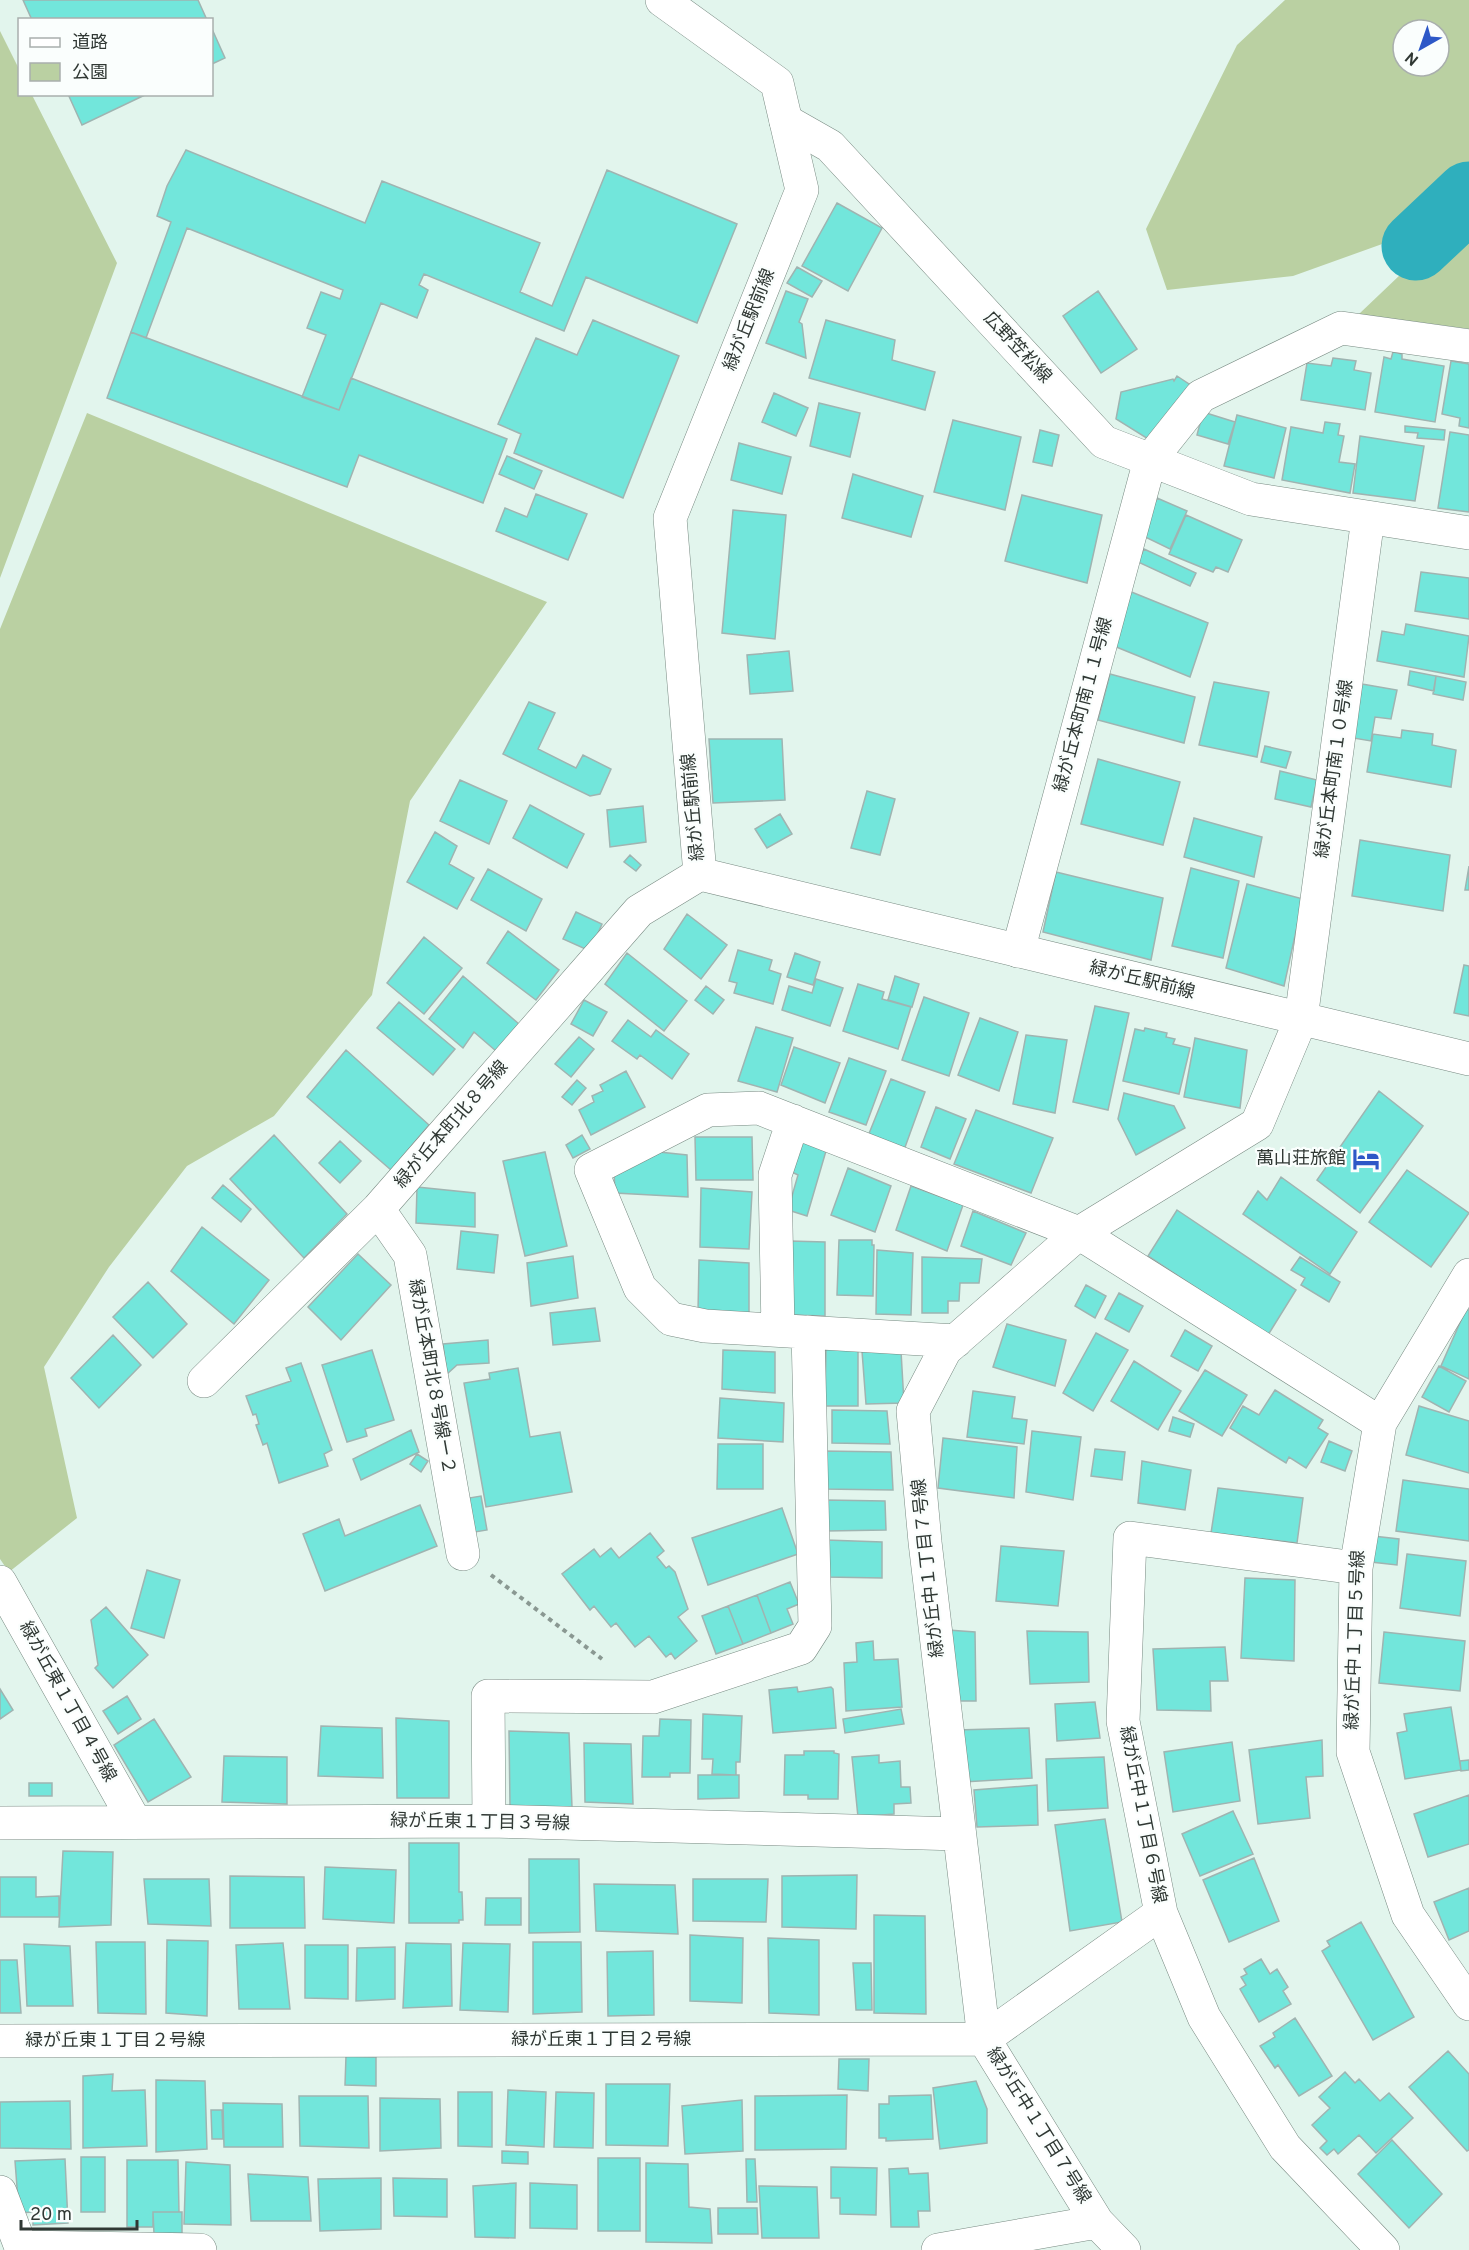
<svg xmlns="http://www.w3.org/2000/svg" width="1469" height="2250" font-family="Overpass,'Noto Sans JP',sans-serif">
<rect width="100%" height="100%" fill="#e2f5ed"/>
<!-- green -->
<path fill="#bad0a2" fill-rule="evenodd" d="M1285,0H1469V329L1359,314L1463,215L1293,276L1167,290L1146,229L1237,45ZM1403,30H1439V66H1403Z
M0,31L19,69L20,94L32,95L117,263L0,578Z
M87,413L547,602L410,801L372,995L274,1116L187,1166L109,1267L44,1367L77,1518L9,1572L0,1559V629Z"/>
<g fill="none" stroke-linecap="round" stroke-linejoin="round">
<!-- river -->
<path stroke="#2fafbd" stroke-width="69" d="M1416,246L1469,196"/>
</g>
<!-- building -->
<path fill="#72e6db" stroke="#9fb4b1" stroke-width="1.5" d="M23,0H198L207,20H32Z
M212,29L225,58L212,64Z
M68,94H147L82,125Z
M186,150L365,223L382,181L540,243L520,292L552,306L607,170L737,224L697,323L586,277L564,331L424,274L419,285L428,290L417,318L381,303L339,410L302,397L326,335L307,328L321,292L340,299L343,290L187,228L146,338L131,332L171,222L157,216L167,186Z
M837,203L882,228L848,291L802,266Z
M797,267L822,281L812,297L787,283Z
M786,291L808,299L799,322L802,324L806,358L766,343Z
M1098,291L1137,349L1101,373L1063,316Z
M593,320L679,356L623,498L514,453L521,434L498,424L536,338L577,355Z
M826,320L895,340L892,360L935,372L925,410L809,378Z
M131,332L339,410L351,378L507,439L483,503L359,455L347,487L107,398Z
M1393,352L1402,354V359L1444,366L1435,422L1375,412L1384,357L1391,359Z
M1333,358L1356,361L1354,370L1371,373L1365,410L1301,400L1307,363L1331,366Z
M1451,361L1469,364V428L1459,426L1460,418L1442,414Z
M1177,376L1192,386L1153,442L1116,419L1121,392L1173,379L1174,381Z
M774,393L808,408L796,436L762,422Z
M819,403L860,413L850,457L810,446Z
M1203,412L1235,422L1228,444L1197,435Z
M1237,415L1286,428L1274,478L1224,466Z
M953,420L1021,437L1005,510L934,492Z
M1325,422L1340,424L1338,435L1344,436L1339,462L1355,464L1350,493L1282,480L1291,427L1323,433Z
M1405,426L1445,430L1444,440L1417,438L1418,433L1405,432Z
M1040,430L1059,435L1052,466L1033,462Z
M1450,432L1469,435V512L1438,508Z
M1360,436L1424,446L1415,501L1353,493Z
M739,443L791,457L782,494L731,480Z
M507,456L542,471L534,489L499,474Z
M853,474L923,496L911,537L842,518Z
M536,494L587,514L568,560L496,531L505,508L527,517Z
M1022,495L1102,515L1087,583L1005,561Z
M1157,498L1187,511L1170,549L1141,535Z
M733,510L786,515L775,639L722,633Z
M1186,515L1242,540L1228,572L1216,567L1213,572L1169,554Z
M1144,549L1196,573L1190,586L1138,562Z
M1421,572L1469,578V619L1415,611Z
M1129,591L1208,623L1190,677L1109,644Z
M1406,624L1469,636L1464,677L1377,661L1382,631L1404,635Z
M789,651L793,691L750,694L747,655Z
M1410,671L1436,676L1434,691L1408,685Z
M1110,674L1195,697L1184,743L1098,720Z
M1436,676L1466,682L1463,700L1433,694Z
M1214,682L1269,692L1257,757L1199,745Z
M1362,684L1397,690L1391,719L1375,717L1371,741L1353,738Z
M529,702L555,713L538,749L576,768L583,755L611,769L600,794L590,796L503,754Z
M1402,730L1433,734L1432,745L1456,750L1451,787L1367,772L1373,734L1401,738Z
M709,739H782L785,800L713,803Z
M1265,746L1291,752L1286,768L1261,762Z
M1098,759L1180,782L1163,845L1081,824Z
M1280,771L1317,780L1311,807L1275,799Z
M460,780L507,801L489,844L440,821Z
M867,791L895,799L880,855L851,848Z
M530,805L584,834L567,868L513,838Z
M643,806L646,842L610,847L607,810Z
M780,814L792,834L767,848L755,829Z
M1194,818L1262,837L1254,877L1184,857Z
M435,832L457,846L449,864L474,878L457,909L407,882Z
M1360,840L1450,855L1443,911L1352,896Z
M630,855L641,865L636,871L624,862Z
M1469,866V890H1465Z
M1191,868L1239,881L1223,958L1172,946Z
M488,869L542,899L526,931L471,900Z
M1056,872L1163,898L1151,960L1043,932Z
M1247,884L1303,899L1284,986L1226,968Z
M576,912L602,924L590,951L563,939Z
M687,914L727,945L701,979L664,949Z
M508,931L559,970L536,1000L487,963Z
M424,937L462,968L424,1014L387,983Z
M738,950L772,960L769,970L781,974L773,1004L734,993L737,983L729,981Z
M627,953L687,1001L664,1031L605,984Z
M795,953L820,962L813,985L787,977Z
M1464,965L1469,966V1016L1454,1013Z
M463,976L519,1024L496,1051L474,1032L463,1048L429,1019Z
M895,976L919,984L912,1007L888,1000Z
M816,979L843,988L830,1026L782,1010L789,986L812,993Z
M858,984L884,992L882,999L911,1007L898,1049L843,1031Z
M706,986L724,1000L713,1014L695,1000Z
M924,997L969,1013L949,1076L902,1060Z
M584,1000L607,1012L593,1036L571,1024Z
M399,1002L455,1049L433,1075L377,1028Z
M1095,1006L1129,1013L1108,1110L1073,1102Z
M980,1018L1018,1032L999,1091L958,1075Z
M628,1020L651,1037L656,1030L689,1054L672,1079L640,1055L637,1059L612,1041Z
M756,1027L793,1038L777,1092L738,1081Z
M1145,1028L1167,1033L1166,1037L1175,1039L1173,1044L1190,1048L1179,1094L1123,1081L1135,1029L1144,1031Z
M1026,1035L1067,1040L1055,1113L1013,1104Z
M579,1037L594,1049L571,1077L555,1064Z
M1195,1038L1247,1050L1240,1108L1184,1097Z
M794,1047L840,1063L825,1103L781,1085Z
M346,1050L429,1125L391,1170L307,1097Z
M849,1058L886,1071L866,1125L829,1112Z
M626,1071L645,1107L591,1135L579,1110L594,1102L592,1096L603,1091L600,1085Z
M891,1079L925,1092L904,1150L868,1136Z
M577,1080L586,1088L572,1105L562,1097Z
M1379,1091L1423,1126L1360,1213L1317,1180Z
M1124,1093L1174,1106L1185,1128L1136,1155L1118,1119Z
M936,1107L966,1119L950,1159L921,1147Z
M976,1110L1053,1138L1031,1193L954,1164Z
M274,1135L347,1214L304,1258L230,1179Z
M582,1135L590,1149L573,1158L566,1145Z
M695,1137H752L753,1180H696Z
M340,1141L361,1161L340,1183L319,1163Z
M800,1141L826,1151L807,1216L788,1210L798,1175L790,1171Z
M545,1152L567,1246L525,1256L503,1161Z
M659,1152L687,1155L688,1197L615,1193L614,1171Z
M848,1168L891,1186L875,1232L831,1215Z
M1407,1170L1469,1213L1431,1267L1369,1222Z
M1281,1177L1357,1232L1330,1274L1243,1214L1258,1191L1267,1200Z
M223,1185L251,1209L241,1222L212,1198Z
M911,1186L963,1205L947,1251L896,1230Z
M417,1187L475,1193V1227L416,1223Z
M701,1188L752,1192L749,1249L700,1247Z
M1177,1210L1296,1290L1268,1335L1148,1256Z
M973,1211L1026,1233L1011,1265L961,1246Z
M202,1227L269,1280L234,1324L171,1271Z
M461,1231L498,1235L494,1273L457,1269Z
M839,1240H872V1245H874L873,1296L837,1295Z
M790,1241L825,1242V1316L789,1315Z
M877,1250L913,1253L911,1315L876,1314Z
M358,1254L391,1285L341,1340L308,1307Z
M573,1256L578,1298L531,1306L527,1263Z
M922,1257L982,1259L979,1283H960L959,1301H948V1313H922Z
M1300,1257L1340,1282L1329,1302L1301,1285L1305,1278L1291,1270Z
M699,1260L749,1263V1315L698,1312Z
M148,1282L187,1324L153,1358L113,1317Z
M1086,1285L1106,1296L1095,1318L1075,1306Z
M1119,1293L1143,1306L1129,1332L1105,1319Z
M595,1308L600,1341L553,1345L550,1313Z
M1466,1309L1469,1310V1379L1441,1366Z
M1007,1324L1066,1340L1055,1386L993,1367Z
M1185,1330L1212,1346L1198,1371L1171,1356Z
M1096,1333L1128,1350L1093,1411L1063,1393Z
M113,1335L141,1365L99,1408L71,1378Z
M488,1340L489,1363L457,1365L447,1374L443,1344Z
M826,1348L858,1351V1406H825Z
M372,1350L394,1420L365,1429L367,1436L347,1442L322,1365Z
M723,1350L775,1352V1393L722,1389Z
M862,1351H901L904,1403L866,1404Z
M1134,1361L1181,1391L1158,1430L1111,1401Z
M301,1363L332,1450L324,1454L328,1466L279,1483L267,1443L263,1445L256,1425L259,1424L256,1414L253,1415L246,1396L291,1381L286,1368Z
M1439,1366L1466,1381L1449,1412L1422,1397Z
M518,1368L530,1437L560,1432L572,1492L486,1507L464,1383L490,1379L489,1373Z
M1205,1370L1247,1395L1222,1436L1179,1411Z
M1275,1390L1323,1420L1318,1428L1328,1434L1306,1468L1289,1457L1286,1463L1230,1428L1243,1406L1259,1415Z
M973,1391L1015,1397L1012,1418L1027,1420L1024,1444L967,1437Z
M720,1398L784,1403L783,1442L718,1438Z
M1419,1406L1469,1421V1473L1406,1455Z
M832,1410L887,1411L890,1444L832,1443Z
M1173,1417L1194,1424L1190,1437L1169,1431Z
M411,1430L419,1452L361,1480L353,1459Z
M1032,1431L1081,1437L1073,1500L1026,1492Z
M943,1438L1017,1447L1014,1498L938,1488Z
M1329,1441L1352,1451L1345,1471L1321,1462Z
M718,1444H763V1489H717Z
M1095,1449L1125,1452L1122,1480L1091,1476Z
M822,1451L891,1452L893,1490L823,1489Z
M417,1454L428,1461L421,1472L410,1464Z
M1142,1461L1191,1470L1185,1510L1138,1503Z
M1403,1480L1469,1489V1541L1396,1531Z
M1218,1488L1303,1498L1297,1543L1211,1533Z
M481,1496L487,1530L475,1532L469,1498Z
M825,1500L885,1501L886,1530L826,1531Z
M420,1505L437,1546L325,1591L303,1534L339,1519L345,1536Z
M782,1508L798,1554L708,1585L692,1538Z
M650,1533L664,1551L657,1557L666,1568L669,1566L675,1572L688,1609L678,1617L697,1641L675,1659L671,1653L666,1657L649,1636L635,1647L616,1623L611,1627L594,1606L590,1610L562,1574L594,1549L600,1557L611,1548L619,1558Z
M1373,1536L1399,1539L1397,1565L1371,1562Z
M826,1540L882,1542V1578L826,1577Z
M1001,1546L1064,1551L1058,1606L996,1601Z
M1407,1554L1466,1561L1460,1616L1400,1608Z
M147,1570L180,1580L164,1638L131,1628Z
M1245,1578L1295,1580L1294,1661L1241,1658Z
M790,1582L799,1604L787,1609L793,1624L771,1633L757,1595Z
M757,1595L771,1633L743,1644L728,1606Z
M728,1606L743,1644L716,1654L702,1616Z
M106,1607L148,1655L113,1688L95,1668L98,1665L91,1620Z
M948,1630L975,1632L976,1701H952Z
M1027,1631L1088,1632L1089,1682L1030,1684Z
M1384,1632L1465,1641L1460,1691L1379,1683Z
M873,1641L874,1660L898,1659L902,1707L846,1711L844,1663L857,1662L856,1643Z
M1225,1647L1228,1681H1210L1211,1711L1157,1710L1153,1649Z
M797,1687L798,1692L831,1687L833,1689L836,1728L773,1733L769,1690Z
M0,1689L13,1710L0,1719Z
M127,1696L141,1719L118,1734L103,1711Z
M1095,1702L1100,1738L1057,1741L1055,1704Z
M1451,1707L1461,1770L1405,1779L1397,1733L1407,1731L1404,1714Z
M901,1709L904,1724L845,1733L843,1719Z
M703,1714L742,1716L740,1762H736V1775L712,1774L713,1759H702Z
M396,1718L449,1721V1798H397Z
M154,1719L191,1777L148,1802L114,1745Z
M660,1719L691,1720L690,1773H670V1777H642L643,1736H659Z
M321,1726L382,1728L383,1778L318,1776Z
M1029,1728L1032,1778L963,1782L957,1730Z
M509,1731L569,1733L572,1807L510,1806Z
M1322,1740L1323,1776L1306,1777L1310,1818L1258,1824L1249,1750Z
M1232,1742L1240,1801L1173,1812L1164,1752Z
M584,1743L631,1744L633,1804L585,1802Z
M804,1751H834V1753L839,1754L838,1799H808V1795H784L785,1755H804Z
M879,1755V1763L900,1761L901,1787H910L911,1803L894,1804V1814L858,1817L852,1757Z
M224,1756L287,1757V1804L222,1802Z
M1104,1757L1108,1808L1048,1811L1046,1759Z
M1469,1760V1770L1461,1771L1460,1761Z
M698,1775H739V1798L698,1799Z
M29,1783H52V1796H29Z
M1037,1785L1038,1825L977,1827L974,1790Z
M1469,1795V1844L1428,1857L1414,1814Z
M1233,1811L1253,1854L1200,1876L1182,1834Z
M1105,1819L1122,1922L1070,1931L1055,1825Z
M409,1843H459V1892H462L463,1920H459V1923H409Z
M63,1851L113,1852L111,1925L59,1927Z
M1254,1858L1279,1921L1229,1942L1203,1880Z
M529,1859H579L580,1932L529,1933Z
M325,1867L396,1870L394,1923L323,1919Z
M857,1875L856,1929L782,1927V1876Z
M230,1876L304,1877L305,1928H230Z
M0,1877H36V1897L59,1896V1917H0Z
M144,1879H209L211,1926L148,1924Z
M693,1879H768L766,1922L693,1921Z
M594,1884L675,1885L678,1934L596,1931Z
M1469,1888V1931L1449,1940L1434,1902Z
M486,1898H521V1925H485Z
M874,1915L925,1916L926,2014L874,2013Z
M1361,1922L1414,2017L1373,2040L1322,1951L1330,1946L1327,1941Z
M690,1935L743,1938L742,2003L690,2001Z
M768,1938L819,1940V2015L769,2013Z
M167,1940L208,1941L207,2016L166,2013Z
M96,1942H145L146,2014L98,2013Z
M533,1942H581L582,2012L533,2014Z
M283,1943L290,2009H239L236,1945Z
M406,1943L451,1944L452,2006L403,2008Z
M463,1943L510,1944L508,2012L460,2010Z
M24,1944L70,1946L73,2006H27Z
M305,1945H348V1999L305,1998Z
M395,1947V1999L356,2001L357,1948Z
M653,1951L654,2015L608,2016L607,1952Z
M1261,1959L1270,1974L1277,1969L1288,1987L1283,1991L1291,2004L1259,2022L1240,1989L1246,1985L1241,1977L1247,1974L1244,1969Z
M0,1960H17L21,2013H0Z
M853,1963H871L872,2010H856Z
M1295,2018L1332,2076L1299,2096L1278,2065L1275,2068L1260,2046L1275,2037L1273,2033Z
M1448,2051L1469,2074V2150L1467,2151L1409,2087Z
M346,2056L376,2057V2086L345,2085Z
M839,2059H869L868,2091L838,2089Z
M1345,2072L1355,2083L1359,2079L1380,2101L1389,2093L1413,2118L1376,2153L1359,2135L1338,2154L1334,2149L1327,2155L1320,2148L1327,2141L1312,2125L1330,2108L1319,2097Z
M113,2074L112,2091L145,2090L147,2146L83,2148V2076Z
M156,2080L205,2081L207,2149L156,2152Z
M976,2081L987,2109V2143L940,2149L933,2088Z
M606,2084H670L668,2146L606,2145Z
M508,2090L546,2092L544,2147L506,2145Z
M458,2092H492V2147L458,2146Z
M556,2092L594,2093L593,2148L554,2147Z
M847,2095L846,2149L755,2150V2096Z
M931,2095L933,2139L886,2141V2138H879V2104H889V2096Z
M299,2096H368L369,2148L300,2146Z
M380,2098L440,2099L441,2148L380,2151Z
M742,2100L743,2151L685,2154L682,2106Z
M70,2101L71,2149L0,2148V2102Z
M223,2103L282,2104L283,2147H224Z
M211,2110H222L223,2139H212Z
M1392,2140L1442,2194L1409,2228L1358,2174Z
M502,2151L528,2152V2164L502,2163Z
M81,2157H105V2212H81Z
M598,2158H640V2231H598Z
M65,2159L68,2223L33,2225V2212L19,2213L15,2161Z
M746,2159H755L757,2202H747Z
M127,2160H178L179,2212H153V2227H127Z
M186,2162L230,2165L231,2225L184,2224Z
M646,2163L688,2164L689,2207L710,2209L712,2243L646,2242Z
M831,2167L877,2168L876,2215L840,2214V2198H831Z
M908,2168L909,2174L928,2173L930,2211H918L919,2227H891L889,2169Z
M248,2174L308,2177L311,2221H251Z
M381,2178V2229L320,2231L318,2179Z
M393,2178L447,2179V2217L394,2216Z
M516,2183L515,2238L475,2237L473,2186Z
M530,2183L577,2185V2229L530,2228Z
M759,2186L817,2187L819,2238H762Z
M718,2208H757L758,2234H718Z
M153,2212H182V2233L154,2234Z"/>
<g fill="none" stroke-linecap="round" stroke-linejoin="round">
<defs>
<path id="street" d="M786,121L830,146L1104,442L1251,499L1469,533
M1018,951L1150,460L1201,396L1341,328L1469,346
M378,1209L410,1255L463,1554
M1469,1275L1380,1423L1356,1568L1353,1752L1408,1915L1469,2004
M778,1330L775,1175L793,1121
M956,1341L705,1326L671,1319L640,1288L591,1170L708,1110L759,1108L1079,1233L1380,1423
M204,1381L378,1209L639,911L700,874
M1356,1568L1130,1538L1123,1721L1161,1913L1204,2017L1285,2147L1383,2250
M0,1582L135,1822
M489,1821L488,1696L653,1697L801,1648L815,1626L808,1332
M0,1823L489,1821L959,1834
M0,2041L984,2039L1161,1913
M0,2192L22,2250
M21,2247L200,2250
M938,2250L1097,2222
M1124,2250L1097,2222L984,2039L925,1542L913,1411L945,1350L1079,1233L1257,1124L1301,1019L1368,518"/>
<path id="secondary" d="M662,0L777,83L802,190L670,518L700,874L1469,1059"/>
</defs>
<!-- street casing -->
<use href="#street" stroke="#788a82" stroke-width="34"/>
<!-- secondary casing -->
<use href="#secondary" stroke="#788a82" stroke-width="34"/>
<!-- path -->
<path stroke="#8a9892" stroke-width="4" stroke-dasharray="4.5 4.5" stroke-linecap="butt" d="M491,1575L602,1659"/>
<!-- street -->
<use href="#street" stroke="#fff" stroke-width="33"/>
<!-- secondary -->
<use href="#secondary" stroke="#fff" stroke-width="33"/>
</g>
<!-- icons -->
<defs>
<symbol id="hotel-bare" viewBox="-9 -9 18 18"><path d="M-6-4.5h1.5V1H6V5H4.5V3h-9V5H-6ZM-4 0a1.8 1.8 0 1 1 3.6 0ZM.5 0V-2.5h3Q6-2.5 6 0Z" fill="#2d58c7" stroke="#fafefd" stroke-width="2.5" paint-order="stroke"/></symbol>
</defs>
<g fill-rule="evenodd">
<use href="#hotel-bare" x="1347" y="1140" width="38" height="38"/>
</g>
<g text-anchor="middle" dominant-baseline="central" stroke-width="4.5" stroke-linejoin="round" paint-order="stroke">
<!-- street labels -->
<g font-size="18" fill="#303834" stroke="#fafefd">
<text transform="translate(750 320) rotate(-68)">緑が丘駅前線</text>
<text transform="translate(1017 348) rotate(47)">広野笠松線</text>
<text transform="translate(1084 705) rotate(-75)">緑が丘本町南１１号線</text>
<text transform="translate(1335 769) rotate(-82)">緑が丘本町南１０号線</text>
<text transform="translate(694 807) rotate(-95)">緑が丘駅前線</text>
<text transform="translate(1142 981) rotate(14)">緑が丘駅前線</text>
<text transform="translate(452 1125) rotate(-49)">緑が丘本町北８号線</text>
<text transform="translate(431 1377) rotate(80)">緑が丘本町北８号線ー２</text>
<text transform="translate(929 1568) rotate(-96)">緑が丘中１丁目７号線</text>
<text transform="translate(1356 1640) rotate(-88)">緑が丘中１丁目５号線</text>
<text transform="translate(67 1702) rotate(61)">緑が丘東１丁目４号線</text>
<text transform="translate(1142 1815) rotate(79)">緑が丘中１丁目６号線</text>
<text transform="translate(480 1823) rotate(1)">緑が丘東１丁目３号線</text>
<text x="601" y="2040">緑が丘東１丁目２号線</text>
<text x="115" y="2041">緑が丘東１丁目２号線</text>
<text transform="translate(1038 2126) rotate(58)">緑が丘中１丁目７号線</text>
</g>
<!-- poi labels -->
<g font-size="18" fill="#303834" stroke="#fafefd" text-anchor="end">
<text x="1346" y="1159">萬山荘旅館</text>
</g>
</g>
<!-- legend -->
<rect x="18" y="18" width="195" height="78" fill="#fafefd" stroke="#a9afad" stroke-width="1.5"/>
<rect x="30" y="38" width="30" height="9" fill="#ffffff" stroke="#a9afad" stroke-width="1.5"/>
<text x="72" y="48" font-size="18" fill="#303834">道路</text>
<rect x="30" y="63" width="30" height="18" fill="#bad0a2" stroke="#a9afad" stroke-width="1.5"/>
<text x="72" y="78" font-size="18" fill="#303834">公園</text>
<!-- north arrow -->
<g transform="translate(1421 48) rotate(220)"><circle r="28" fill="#fafefd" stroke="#a9afad" stroke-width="1.5"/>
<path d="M0-4.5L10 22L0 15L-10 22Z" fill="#2d58c7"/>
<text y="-9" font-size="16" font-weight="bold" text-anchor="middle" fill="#303834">N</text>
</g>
<!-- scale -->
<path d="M21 2220v9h116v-9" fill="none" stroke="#303834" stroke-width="3"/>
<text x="30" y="2220" font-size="18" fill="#303834" stroke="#fafefd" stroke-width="4.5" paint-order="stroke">20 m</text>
</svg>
